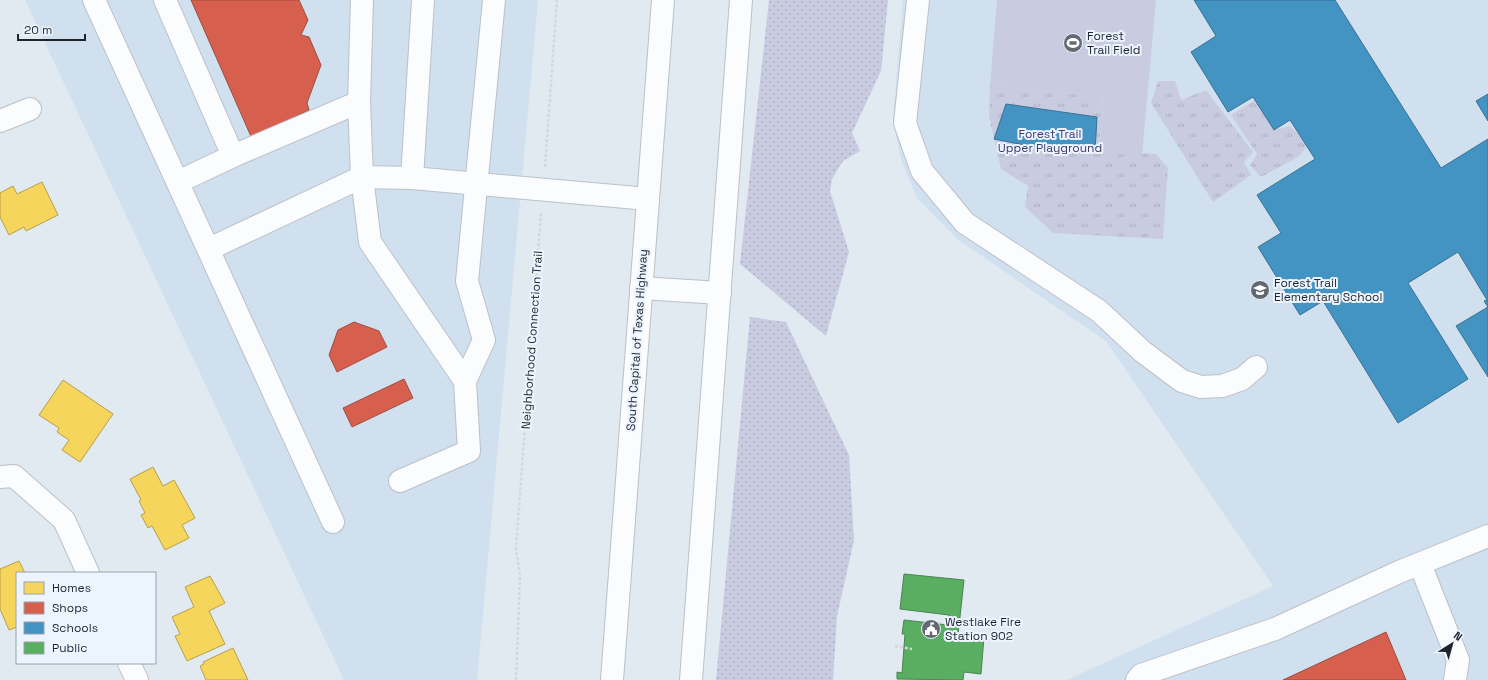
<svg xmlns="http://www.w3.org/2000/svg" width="1488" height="680" font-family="'Space Grotesk',sans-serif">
<defs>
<pattern id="grass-dots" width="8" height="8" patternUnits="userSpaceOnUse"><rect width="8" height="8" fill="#c9cce1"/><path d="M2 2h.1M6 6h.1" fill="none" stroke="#acafc1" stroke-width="1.8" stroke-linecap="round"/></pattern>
<pattern id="park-tufts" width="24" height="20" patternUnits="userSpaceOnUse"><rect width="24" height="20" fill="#c9cce1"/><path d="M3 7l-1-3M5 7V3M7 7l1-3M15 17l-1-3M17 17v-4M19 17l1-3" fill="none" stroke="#acafc1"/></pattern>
</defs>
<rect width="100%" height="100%" fill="#e1e9f1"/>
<!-- built -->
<path fill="#d0e0ef" d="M25,0H538L477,680H344Z
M903,0H1488V680H1067L1273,586L1106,341L957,239L917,198L901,160L893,120Z"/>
<!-- grass -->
<path fill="url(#grass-dots)" d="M769,0H888L881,71L852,133L860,151L843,161L832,179L830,191L849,252L826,336L740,264Z
M750,317L786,322L849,455L854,540L837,616L833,680H716Z"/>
<!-- park -->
<path fill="url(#park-tufts)" d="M1158,81H1175L1181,100L1206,90L1253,152L1244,162L1251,175L1213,202L1151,103Z
M990,86L1104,97L1099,151L1156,154L1168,168L1163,239L1053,233L1025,207L1028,186L1001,169L989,116Z
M1255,100L1274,130L1290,126L1309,144L1298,157L1261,177L1250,165L1257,154L1231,115Z"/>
<!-- garden -->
<path fill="#c9cce1" d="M997,0H1156L1142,156L1099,152L1104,97L990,86Z"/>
<!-- homes -->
<path fill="#f6d55c" stroke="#b6a04d" d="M42,182L58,215L26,231L24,227L9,235L0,217V193L13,186L17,194Z
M63,380L113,414L80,462L62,450L69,440L57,432L59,428L39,415Z
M153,467L163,486L174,480L195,518L182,525L189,538L165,550L152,526L148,528L141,515L145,513L139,501L141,500L130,479Z
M19,561L25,573H17V627L9,630L0,609V569Z
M210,576L225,603L209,611L225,644L187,661L175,636L180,634L172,617L194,607L185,587Z
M233,648L248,680H206L200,666L204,664L203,662Z"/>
<!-- shops -->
<path fill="#d6604d" stroke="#9f4e42" d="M191,0H299L308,20L301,35L309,37L321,65L307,103L309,110L282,123L253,141Z
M354,322L379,331L387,347L337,372L329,355L338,330Z
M404,379L413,398L352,427L343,408Z
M1386,632L1406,680H1283Z"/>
<!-- schools -->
<path fill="#4393c3" stroke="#387295" d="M1194,0H1335L1441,168L1488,139V377L1456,326L1488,307L1484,301L1487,300L1458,252L1408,283L1468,379L1398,423L1323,301L1300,315L1258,247L1281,233L1257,195L1315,159L1290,120L1274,130L1253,97L1228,112L1191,52L1216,36Z
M1488,94V121L1476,101Z
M1006,104L1097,117L1095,152L1044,149L994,139Z"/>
<!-- public -->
<path fill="#5aae61" stroke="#488550" d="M904,574L964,580L958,635L984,637L981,674L964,672L963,680L897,679V672L902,673L905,634H902L904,620L948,625L949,615L900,609Z"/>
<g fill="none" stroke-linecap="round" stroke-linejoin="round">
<defs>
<path id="minor" d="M94,0L333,522
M165,0L233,156L359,102L362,0
M918,0L905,123L922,171L965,223L1099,311L1143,352L1182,381L1201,387L1222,386L1242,379L1256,367
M359,102L362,177L370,242L465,381
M0,121L30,109
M412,178L648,199
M178,182L233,156
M209,249L362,177L412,178L423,0
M641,288L720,293
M0,477L14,476L64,520L88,573
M400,481L469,451L465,381L484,340L467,281L494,0
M1420,564L1458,660L1455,680
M129,663L137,680
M1137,680L1141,675L1275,629L1399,572L1488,536"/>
<path id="highway" d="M612,680L663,0
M691,680L741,0"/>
</defs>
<!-- minor casing -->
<use href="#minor" stroke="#bbc1c8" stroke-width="24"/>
<!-- highway casing -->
<use href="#highway" stroke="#bbc1c8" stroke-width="24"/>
<!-- path -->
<path stroke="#d5d7d9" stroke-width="2.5" stroke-dasharray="3 2" stroke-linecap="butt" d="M545,167L557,0
M895,646L912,649
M516,680L520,576L516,548L541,212"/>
<!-- minor -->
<use href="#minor" stroke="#fafcfd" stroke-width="22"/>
<!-- highway -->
<use href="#highway" stroke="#fafcfd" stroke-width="22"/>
</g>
<!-- icons -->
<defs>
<symbol id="stadium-disc" viewBox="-11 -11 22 22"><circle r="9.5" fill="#636970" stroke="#ecf5ff"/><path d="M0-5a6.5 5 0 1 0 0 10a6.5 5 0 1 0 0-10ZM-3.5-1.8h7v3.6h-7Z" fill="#fff"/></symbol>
<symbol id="school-disc" viewBox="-11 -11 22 22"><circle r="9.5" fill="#636970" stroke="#ecf5ff"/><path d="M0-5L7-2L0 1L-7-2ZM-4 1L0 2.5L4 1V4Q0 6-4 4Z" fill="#fff"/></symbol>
<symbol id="civic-disc" viewBox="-11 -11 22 22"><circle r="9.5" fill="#636970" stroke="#ecf5ff"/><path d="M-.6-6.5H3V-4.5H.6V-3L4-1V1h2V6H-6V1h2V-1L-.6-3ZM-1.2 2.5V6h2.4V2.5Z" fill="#fff"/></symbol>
</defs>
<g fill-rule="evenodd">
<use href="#stadium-disc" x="1062" y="32" width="22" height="22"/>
<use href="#school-disc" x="1249" y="279" width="22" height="22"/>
<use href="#civic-disc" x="920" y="618" width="22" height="22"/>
</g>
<g text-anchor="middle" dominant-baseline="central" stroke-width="4" stroke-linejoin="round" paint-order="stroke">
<!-- poi labels -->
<g font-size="12" fill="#1f242a" stroke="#ecf5ff" text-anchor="start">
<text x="1087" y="36">Forest<tspan x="1087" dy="14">Trail Field</tspan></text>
<text x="1274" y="283">Forest Trail<tspan x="1274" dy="14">Elementary School</tspan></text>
<text x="945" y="622">Westlake Fire<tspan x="945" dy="14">Station 902</tspan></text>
</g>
<!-- park labels -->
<g font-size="12" fill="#3e396d" stroke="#ecf5ff">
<text x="1050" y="134">Forest Trail<tspan x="1050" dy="14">Upper Playground</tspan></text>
</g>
<!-- street labels -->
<g font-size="12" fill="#1f242a" stroke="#ecf5ff">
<text transform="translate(532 340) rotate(-86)">Neighborhood Connection Trail</text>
<text transform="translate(637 340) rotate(-86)">South Capital of Texas Highway</text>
</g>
</g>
<!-- legend -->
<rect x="16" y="572" width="140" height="92" fill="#ecf5ff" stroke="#9aa1aa"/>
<rect x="24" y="582" width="20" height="12" fill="#f6d55c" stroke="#9aa1aa"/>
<text x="52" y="592" font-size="12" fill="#1f242a">Homes</text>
<rect x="24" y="602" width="20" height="12" fill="#d6604d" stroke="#9aa1aa"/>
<text x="52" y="612" font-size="12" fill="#1f242a">Shops</text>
<rect x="24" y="622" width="20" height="12" fill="#4393c3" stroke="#9aa1aa"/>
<text x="52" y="632" font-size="12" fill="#1f242a">Schools</text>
<rect x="24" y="642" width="20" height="12" fill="#5aae61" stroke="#9aa1aa"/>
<text x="52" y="652" font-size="12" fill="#1f242a">Public</text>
<!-- north arrow -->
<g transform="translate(1452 644) rotate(37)" stroke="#ecf5ff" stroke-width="3" paint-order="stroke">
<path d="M0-3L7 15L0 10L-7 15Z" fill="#1f242a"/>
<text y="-6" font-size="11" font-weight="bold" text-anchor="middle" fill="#1f242a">N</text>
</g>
<!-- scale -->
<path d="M18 34v6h67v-6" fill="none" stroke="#1f242a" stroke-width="2"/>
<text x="24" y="34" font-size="12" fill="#1f242a" stroke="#ecf5ff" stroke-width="3" paint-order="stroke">20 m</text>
</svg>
